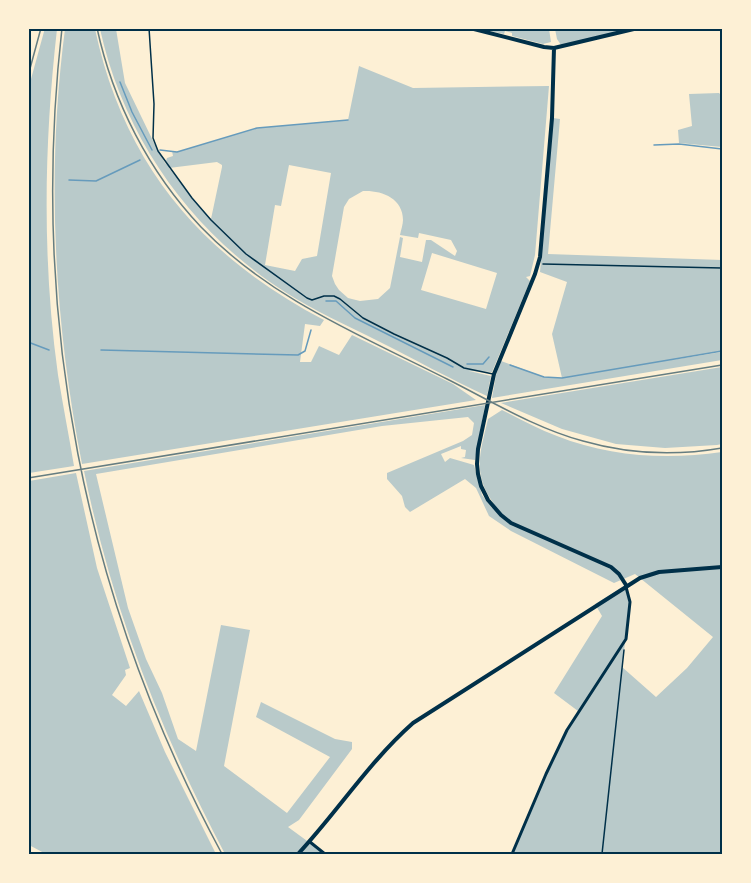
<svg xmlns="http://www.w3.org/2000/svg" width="751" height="883" font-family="'PT Sans',sans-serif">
<rect width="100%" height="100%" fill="#fdf0d5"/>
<!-- green -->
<path fill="#b9caca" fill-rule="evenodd" d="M45,28L57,29C44,144 42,260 58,375C63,406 69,436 74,466L29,473L28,90Z
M65,29H95C124,165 202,256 324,320L320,326L305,324L300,362H311L319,346L339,355L352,335L453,384L476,400L82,464C54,320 46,174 65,29Z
M100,29H116L125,83L155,145L165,163L169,166L166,161L167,158L173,156L172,151L177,152L257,128L348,120L359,66L413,88L549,86L535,255L530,276L526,277L530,281L492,372L469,371L491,376L487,396C450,379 414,359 378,341C346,325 315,311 285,292C191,232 124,138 100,29ZM217,162L222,165V167L211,219L192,198L169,168ZM289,165L331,173L317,256L302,259L295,271L265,265L275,205L281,206ZM363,191C381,190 403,198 403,220C403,224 401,230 400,235L418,238L419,233L451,240L457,251L455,256L431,240H426L422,262L400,257L403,238L400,237L390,288L378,299L360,301L348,298L339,290L335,284L332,276L344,207L349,199ZM432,253L497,273L486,309L421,290Z
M480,29H549L551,42L543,44L512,36V33L505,31L504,34Z
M555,29H629L561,45L557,39Z
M719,93L722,96V147L679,143L678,130L692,126L689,94Z
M553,118L560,119L548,254L722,260V351L665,361L722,352V360L492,398L496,375L501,361L544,377L562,378L552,334L567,282L540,272Z
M722,367V444L717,445L665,448L616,444L562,429L501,403Z
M485,405L475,460L461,458L465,457L466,450L461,449V446L441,454L445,462L450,458L474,465L482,495L492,508L494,504C472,474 480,453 488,419L502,410C520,419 538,429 557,436C610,457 667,460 722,452V854H512L546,774L578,711L554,693L602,616L595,604L626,585L630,602L622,667L656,697L687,668L713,637L635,574L614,583L511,531L489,516L476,488L465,479L410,512L405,507L402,496L387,479V473L463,441L472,435L474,423L468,417L382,426L96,474L128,608L146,659L162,693L178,739L196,751L221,625L250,630L224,766L287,813L330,757L256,717L261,702L335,739L352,742V749L299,820L288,827L325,854H225C160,731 112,608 84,471Z
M76,473L97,568L130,668L125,670L126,675L112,695L126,706L139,691L165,752L216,854H46L29,845V481Z"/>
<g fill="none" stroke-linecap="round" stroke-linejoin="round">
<!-- stream -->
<path stroke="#669bbc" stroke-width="1.5" d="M120,82L132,112L152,150
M654,145L679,144L722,149
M160,150L177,152L257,128L348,120
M69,180L96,181L140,160
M326,301H336L355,318L453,367
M28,342L49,350
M101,350L298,355L305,351L311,330
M467,364H483L489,357
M510,365L544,377L562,378L722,351"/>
<!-- path -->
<path stroke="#003049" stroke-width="1.5" d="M543,264L722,268
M602,854L624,650"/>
<!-- service -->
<path stroke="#003049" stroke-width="1.5" d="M149,28L154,104L153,138L158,151L192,198L211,220L246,254L307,298L312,300L324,296H334L340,299L363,318L394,334L447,358L464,368L493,374"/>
<!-- minor -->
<path stroke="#003049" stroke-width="3" d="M310,842L325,854
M512,854L546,774L567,730L626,639L630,602L626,587"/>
<!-- tertiary -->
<path stroke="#003049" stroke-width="4" d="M470,28L544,47L554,48L638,28
M554,48L552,118L540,257L535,274L494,374L478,449L477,464L478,474L481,486L488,500L501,515L511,523L611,567L619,574L626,585
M298,854C338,811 369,762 413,723L640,578L659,572L722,567"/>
<!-- rail -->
<path stroke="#657d81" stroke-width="1.5" d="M62,28C29,318 84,598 222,854
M97,28C113,102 149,172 201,227C269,298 360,335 447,379C491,401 535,428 583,441C628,454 676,456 722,448
M28,76L41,28
M28,478L722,365"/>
</g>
<!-- border -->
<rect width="751" height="883" fill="none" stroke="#fdf0d5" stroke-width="60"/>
<rect x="30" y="30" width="691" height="823" fill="none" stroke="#003049" stroke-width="2"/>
</svg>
